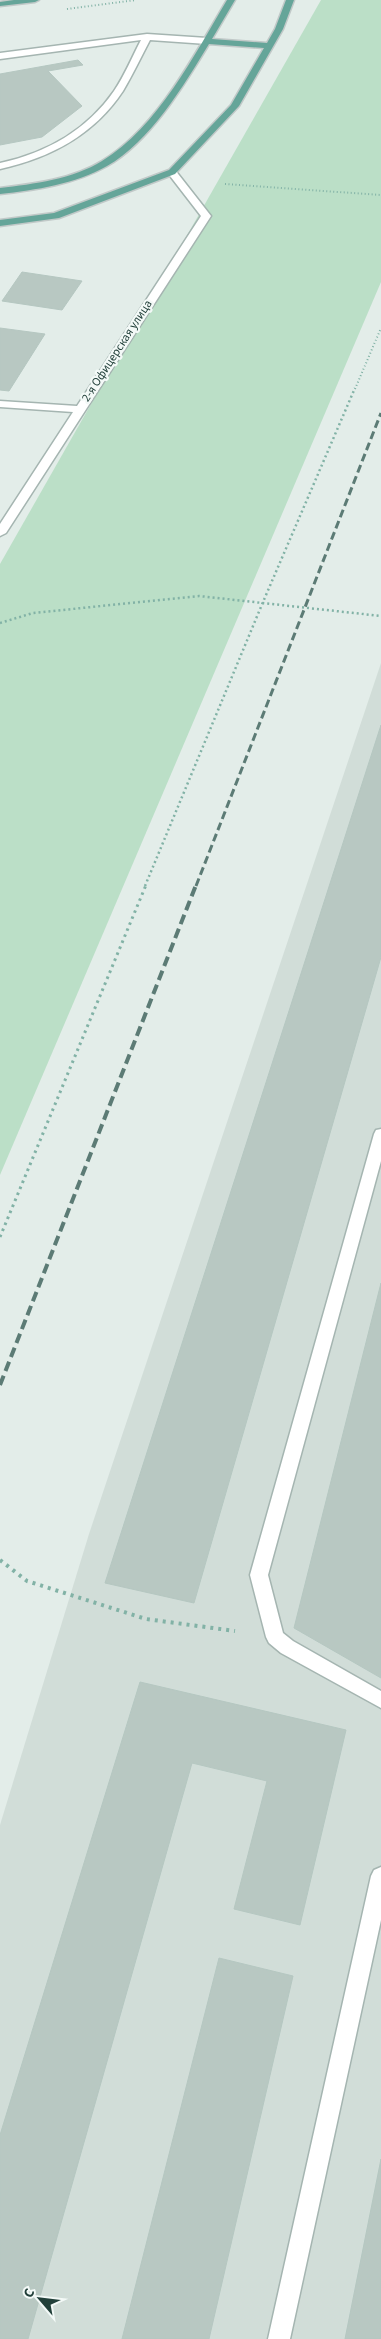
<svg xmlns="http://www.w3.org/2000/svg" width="381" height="2339" font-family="'Source Sans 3',sans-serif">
<rect width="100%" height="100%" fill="#e3ede9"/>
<!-- built -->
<path fill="#d1ddd8" d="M381,663V2339H0V1825L89,1534Z"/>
<!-- green -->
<path fill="#bbdfc7" d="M321,0H381V282L0,1175V564Z"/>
<!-- building -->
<path fill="#b8c8c2" stroke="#b5c7c1" d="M78,60L83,65L48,71L82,106L42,137L0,145V74Z
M22,272L82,281L62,310L2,301Z
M0,328L45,334L9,391L0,390Z
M381,725V957L194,1603L105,1583Z
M381,1283V1678L294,1628Z
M140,1682L346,1730L300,1925L234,1909L267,1781L192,1763L28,2339H0V2135Z
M219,1958L293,1976L209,2339H122Z
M381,2159V2339H345Z"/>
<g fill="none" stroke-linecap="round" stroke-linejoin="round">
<defs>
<path id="minor" d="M147,34L207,38L211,41L207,44L150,40C141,57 133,74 123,91C94,135 50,158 0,169V163C46,153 87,130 114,91C125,75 132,57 141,40L0,59V53Z
M172,169L175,170L211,216L6,533L0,536V524L73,412L0,407V401L77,406L201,216L167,172Z
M381,1129V1161L268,1575L283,1633L293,1641L381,1691V1708L281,1653L269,1643L266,1637L250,1575L374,1134L376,1130Z
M381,1867V1920L290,2339H268L371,1876L374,1870Z"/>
<path id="major" d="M14,0H39L35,2L0,6V2Z
M227,0H235L212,39L267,43L275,29L286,0H294L283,29L239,106L175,174L59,218L0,226V220L54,213L169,170L231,105L264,48L209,44C184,85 150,142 107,166C75,184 36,190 0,194V188C34,184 73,179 102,161C157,128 195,54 227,0Z"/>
</defs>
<!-- minor casing -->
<use href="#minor" stroke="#a5b5b1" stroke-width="3"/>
<!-- major casing -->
<use href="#major" stroke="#c1c9c8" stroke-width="3"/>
<!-- path-far3 -->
<path stroke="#82b2a6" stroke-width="2" stroke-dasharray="1 2.5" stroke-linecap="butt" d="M67,9L136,0
M225,184L381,195
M355,389L381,328"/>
<!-- path-far2 -->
<path stroke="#82b2a6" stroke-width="2.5" stroke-dasharray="2 3" stroke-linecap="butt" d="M0,623L33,613L199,596L381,616
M145,886L263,602L355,388"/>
<!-- path-far1 -->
<path stroke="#82b2a6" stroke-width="3" stroke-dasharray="2.5 4" stroke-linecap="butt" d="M0,1237L146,885"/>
<!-- path -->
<path stroke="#82b2a6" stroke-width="4" stroke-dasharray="3 5" stroke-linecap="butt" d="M0,1560L27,1581L146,1619L235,1631"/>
<!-- minor -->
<use href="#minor" fill="#fff" fill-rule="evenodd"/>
<!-- major -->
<use href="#major" fill="#65a599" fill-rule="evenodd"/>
<!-- rail-far1 -->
<path stroke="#5c7b75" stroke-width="3" stroke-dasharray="8 4" stroke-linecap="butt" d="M196,886L381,413"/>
<!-- rail -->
<path stroke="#5c7b75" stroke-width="4" stroke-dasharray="10 5" stroke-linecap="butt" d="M0,1385L196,885"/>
</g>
<g text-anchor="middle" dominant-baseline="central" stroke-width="4.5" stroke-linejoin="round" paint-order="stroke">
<!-- far-street labels -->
<g font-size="12" fill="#213f39" stroke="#f3f9f7">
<text transform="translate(117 351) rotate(-57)">2-я Офицерская улица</text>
</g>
</g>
<!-- north arrow -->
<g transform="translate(40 2299) rotate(298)" stroke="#f3f9f7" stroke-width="4" paint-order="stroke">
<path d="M0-4L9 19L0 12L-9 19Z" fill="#213f39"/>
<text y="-8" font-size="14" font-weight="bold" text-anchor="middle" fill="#213f39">С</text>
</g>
</svg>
